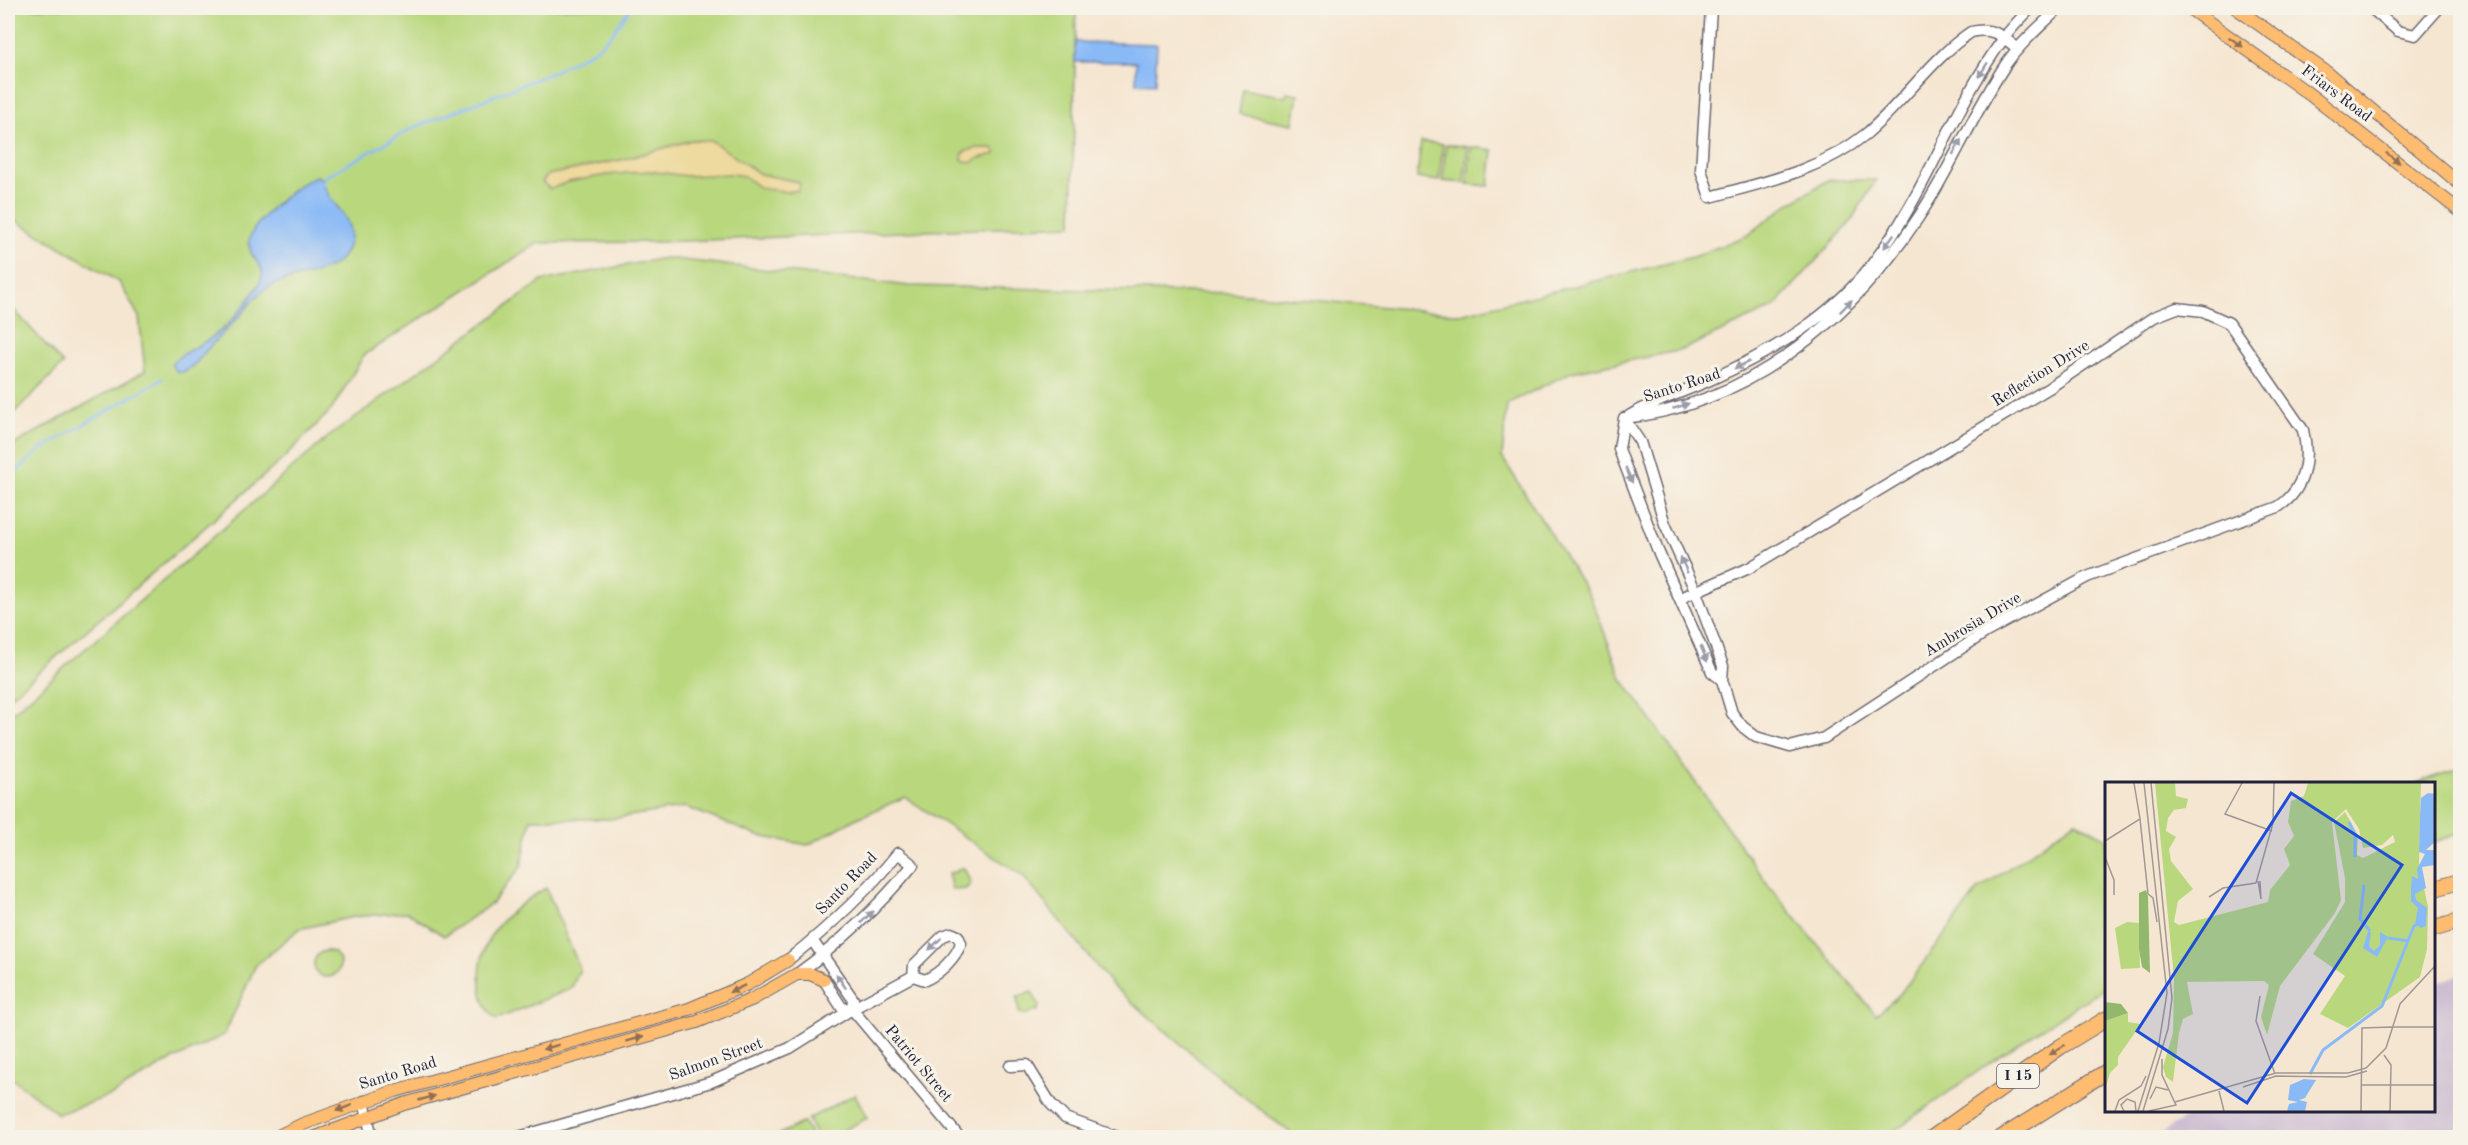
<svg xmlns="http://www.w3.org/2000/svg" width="2468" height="1145" font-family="'Old Standard TT',serif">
<rect width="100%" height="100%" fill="#f7f3e8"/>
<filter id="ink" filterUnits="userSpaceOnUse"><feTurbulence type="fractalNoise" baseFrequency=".0167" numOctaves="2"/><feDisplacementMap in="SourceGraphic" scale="12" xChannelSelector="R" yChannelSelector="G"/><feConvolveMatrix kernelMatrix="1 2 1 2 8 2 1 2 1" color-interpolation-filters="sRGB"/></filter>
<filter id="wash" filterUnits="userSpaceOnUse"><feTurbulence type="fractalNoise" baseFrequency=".008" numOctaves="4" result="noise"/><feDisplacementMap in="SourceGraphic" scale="24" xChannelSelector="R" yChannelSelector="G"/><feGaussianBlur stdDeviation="1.35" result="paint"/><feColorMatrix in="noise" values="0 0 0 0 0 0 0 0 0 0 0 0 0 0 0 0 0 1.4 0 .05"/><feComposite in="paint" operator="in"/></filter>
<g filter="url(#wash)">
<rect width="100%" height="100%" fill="#f5e6d1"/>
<!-- industrial -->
<path fill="#cdbed2" d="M2460,975V1137H2155L2196,1111L2434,1110V983Z"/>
<!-- green -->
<path fill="#b9d87e" stroke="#6e7d5c" stroke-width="1.5" d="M8,8H1076L1072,225L659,242L538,243L364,355L332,409L282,460L9,698L8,448L145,371L139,317L119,282L8,216Z
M1243,89L1285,97L1287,92L1298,94L1293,124L1239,114Z
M1421,142L1443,144L1439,181L1417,178Z
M1446,144L1468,147L1464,183L1442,181Z
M1471,147L1493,150L1489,186L1467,184Z
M1828,180H1876L1849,224L1774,307L1682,350L1571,372L1507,404L1502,457L1591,598L1622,679L1769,886L1876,1015L1900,994L1978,890L2076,821L2106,838V987L2004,1053L1885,1137H1296L1225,1082L1112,985L1023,876L905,797L855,819L808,845L758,836L686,807L610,819H531L521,867L491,904L444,936L407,912L353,917L299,929L256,965L224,1035L164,1064L112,1095L58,1114L8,1075V711L13,712L327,438L542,281L665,258L909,286L1236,293L1460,314L1693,257L1748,235L1787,205Z
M8,303L63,364L8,419Z
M2460,768V833L2434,842V784L2416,783Z
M960,868H964L971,883L966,889L952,890L948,873L956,872Z
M546,888L580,969L572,987L565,991L497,1019C486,1011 482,999 481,986C475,937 507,911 546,888Z
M314 964a13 13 0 1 1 26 0a13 13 0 1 1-26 0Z
M1032,992L1039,1005L1038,1010L1026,1015L1019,1013L1017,997Z
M855,1094L867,1118L831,1137H817L808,1119Z
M804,1122L812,1137H774Z"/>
<!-- sand -->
<path fill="#eeda9e" stroke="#887e6c" stroke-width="1.5" d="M692,140L712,141L760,174L798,182L800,185L798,190L786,192L760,188L744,176L731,174L687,176L649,171L607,175L568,182L550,189L542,182L548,175L625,159Z
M977,148H993L996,154L979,158L972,163L962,160L963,152Z"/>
<!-- water -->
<path fill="#8abaf6" stroke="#566e98" stroke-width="1.5" d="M1075,42L1157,44L1155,84L1136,83V62H1075Z
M316,176L323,179C324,200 352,214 350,236C346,282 291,270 263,291C254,297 248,307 241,315C226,331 210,344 197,362L186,371L178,373L171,364C180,354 189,351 201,344C223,333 243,309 256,289C273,264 249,263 249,243C250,222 297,184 316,176Z"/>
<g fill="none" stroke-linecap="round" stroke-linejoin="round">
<!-- stream -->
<path stroke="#8abaf6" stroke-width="3" d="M322,184L326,176L413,128L551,73L596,49L612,34L630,8
M8,479L40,450L162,379"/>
</g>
</g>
<g filter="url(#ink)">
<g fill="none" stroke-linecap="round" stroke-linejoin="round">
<defs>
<path id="minor" d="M1711,8L1701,170L1710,197C1765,182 1820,171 1866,134C1902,104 1932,58 1971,32C1993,27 2001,35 2018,49
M2371,8L2398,31L2415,35L2439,8
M1629,416C1656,400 1684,392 1712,379C1773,351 1832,317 1873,263C1927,193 1952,108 2004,38C2012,27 2022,17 2031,8
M1624,418L1640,442L1665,524L1696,592L1723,666L1722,680L1732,713L1743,727L1756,737L1790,747L1824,738L1986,632L2087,577L2278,507C2305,490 2310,459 2303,430L2229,323L2203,311L2177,308L2154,317L2049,388L1749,568L1681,598
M1624,418C1749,405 1851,319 1918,218C1951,169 1973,113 2006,64C2020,43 2041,26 2059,8
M1624,418L1619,449L1623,460L1658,551L1712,672L1722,680
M812,940L853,999L852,1009
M788,960C829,927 865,894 898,853L913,865C878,907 842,942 797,974
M824,980L842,1008L852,1009L960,1138
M1010,1066L1027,1065L1051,1104L1065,1118L1120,1138
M364,1101L372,1138
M515,1138L711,1082L790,1048L852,1009L913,976L925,980C939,974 956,958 961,943L958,936L951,933L943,936L914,965L913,976"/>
<path id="major" d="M2189,8L2309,94L2460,211
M2236,8L2329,74L2460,184
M274,1138L303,1124L395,1091L689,1009L748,984L788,960
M313,1138L404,1104L697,1022L753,999L797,974H810L824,980"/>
<path id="highway" d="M2434,889L2460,881
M2434,929L2460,921
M1932,1138L2060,1047L2106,1019
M2001,1138L2106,1072"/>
</defs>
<!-- minor casing -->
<use href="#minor" stroke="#6c6770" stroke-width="13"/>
<!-- major casing -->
<use href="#major" stroke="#6c6770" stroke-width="14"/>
<!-- highway casing -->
<use href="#highway" stroke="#6c6770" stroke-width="17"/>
<!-- minor -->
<use href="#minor" stroke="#fff" stroke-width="10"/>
<!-- major -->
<use href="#major" stroke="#fdbc6f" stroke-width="12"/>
<!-- highway -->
<use href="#highway" stroke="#fdbc6f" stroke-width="15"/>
</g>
<!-- one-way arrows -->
<defs><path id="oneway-solid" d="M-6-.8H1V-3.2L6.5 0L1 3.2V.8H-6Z" transform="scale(1.5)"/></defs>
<g fill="#906f55">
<use href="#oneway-solid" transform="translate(2236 42) rotate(35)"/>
<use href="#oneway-solid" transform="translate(2393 158) rotate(37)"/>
<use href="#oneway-solid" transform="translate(737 989) rotate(155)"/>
<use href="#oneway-solid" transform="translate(635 1039) rotate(-16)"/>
<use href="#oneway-solid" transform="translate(551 1047) rotate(164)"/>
<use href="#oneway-solid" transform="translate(2057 1050) rotate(147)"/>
<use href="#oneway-solid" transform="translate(427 1098) rotate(-16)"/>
<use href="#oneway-solid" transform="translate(344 1108) rotate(159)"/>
</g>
<g fill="#9c9ca7">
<use href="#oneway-solid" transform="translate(1983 70) rotate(122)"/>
<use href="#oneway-solid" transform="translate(1957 147) rotate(-61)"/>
<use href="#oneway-solid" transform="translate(1889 241) rotate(125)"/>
<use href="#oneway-solid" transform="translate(1846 306) rotate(-45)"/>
<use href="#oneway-solid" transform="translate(1742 365) rotate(154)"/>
<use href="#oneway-solid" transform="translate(1681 406) rotate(-18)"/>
<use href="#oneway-solid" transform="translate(1629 475) rotate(67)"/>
<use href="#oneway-solid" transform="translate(1684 565) rotate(-114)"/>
<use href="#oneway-solid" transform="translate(1704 654) rotate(67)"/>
<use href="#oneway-solid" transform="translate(867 917) rotate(-44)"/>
<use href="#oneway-solid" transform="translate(935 944) rotate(136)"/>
<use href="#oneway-solid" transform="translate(841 981) rotate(-124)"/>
</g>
</g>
<g text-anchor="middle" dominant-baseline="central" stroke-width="6" stroke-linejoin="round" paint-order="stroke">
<!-- shield labels -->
<rect fill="#f7f3e8" stroke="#62616f" stroke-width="1.5" x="1997" y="1064" width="42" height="24" rx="4.5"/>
<g font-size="15" font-weight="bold" fill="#22223b">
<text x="2018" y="1076">I 15</text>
</g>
<!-- street labels -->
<g font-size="16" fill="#22223b" stroke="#f7f3e8">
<text transform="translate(2336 94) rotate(37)">Friars Road</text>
<text transform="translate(2041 374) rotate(-32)">Reflection Drive</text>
<text transform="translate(1682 386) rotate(-18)">Santo Road</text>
<text transform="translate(1973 625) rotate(-31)">Ambrosia Drive</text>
<text transform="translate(847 884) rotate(-46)">Santo Road</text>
<text transform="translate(716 1060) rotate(-20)">Salmon Street</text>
<text transform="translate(918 1064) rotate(50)">Patriot Street</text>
<text transform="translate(398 1074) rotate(-17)">Santo Road</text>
</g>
</g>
<!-- overview -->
<g transform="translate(2105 782)">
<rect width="330" height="330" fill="#f5e6d1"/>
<path d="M50,1H70L71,14L83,17L81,26L69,28L63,36L61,49L71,55L64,67L66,79L88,107L73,119L69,140L74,143L163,120L165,108L185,83L179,67L189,54L183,40L186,19L199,14L203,1H316L314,82L323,125L322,167L315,195L243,246L215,232L240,194L208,172L240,120V96L229,40L240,30L253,53L252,73L258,76L290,60L288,53L277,63L258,66L254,47L241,27L227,40L236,118L230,131L175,204L162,253L156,235L164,203L159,199L82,200L88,232L78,237L74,251L68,300L61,295L58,285L68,251L69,196ZM22,140L34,141L35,186L16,187L10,146ZM23,231V240L36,242L13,275V283L5,291L0,308V239Z" fill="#b9d87e"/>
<path d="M41,108L43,114L45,191L37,185L34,167V111ZM0,220L16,222L23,231L0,239Z" fill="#92b86d"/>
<path d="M323,11L330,12V60L321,68H330V83L317,85L321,106L310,112L311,118L322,126L321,144L316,146L310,142L313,126L306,119V105L307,94L313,97L312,87L320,72L314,70L315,34L316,16ZM263,149L266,150L264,164L269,169L275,163V150L283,155L272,175L258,166ZM199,297L211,298L200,316L194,318L202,320L200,329H182L184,322L193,320L183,318L185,303Z" fill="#8abaf6"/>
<path fill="none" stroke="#8abaf6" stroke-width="3" d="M244,40L250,53V75M259,103L255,137L265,149M283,156L304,159M205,292L218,268L277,224L309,144L314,141"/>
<path fill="none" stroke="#a19895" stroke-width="1.5" d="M137,1L120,32L167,49M35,37L43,112M0,59L35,37L29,1M0,75L9,98V113M153,99L156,117L155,99M151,101L168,41L169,1M43,112L48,116L52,140M104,115L118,106L151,101M155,214L151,239L170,292M287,245H330M279,273L286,283L285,329M256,303H330M138,305L171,294L241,295L262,289M114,309L119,329M45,317L51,305L63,308M70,320L171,291H243L261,286L281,266L295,222L330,184M10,329L14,318L36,304L41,294M19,329L16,323L22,317L30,320L31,329M33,329L54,261L62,211L39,1M38,329L63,247L67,216L46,1M44,329L71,323L57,293V277M256,329L257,246L287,245"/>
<path fill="#1d4ed8" fill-opacity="0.15" stroke="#1d4ed8" stroke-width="3" d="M186,11L297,83L142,321L32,249Z"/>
<rect width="330" height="330" fill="none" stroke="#22223b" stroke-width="3"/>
</g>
<!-- margin -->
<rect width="2468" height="1145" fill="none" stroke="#f7f3e8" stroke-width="30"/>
</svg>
